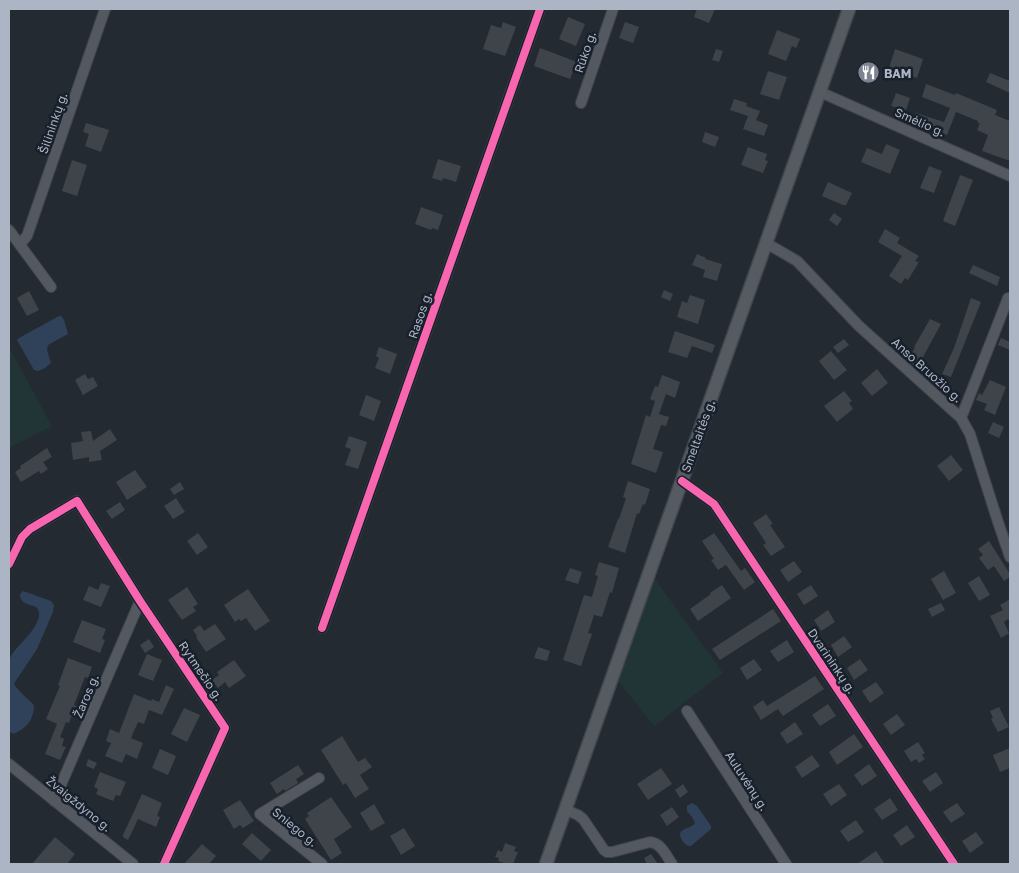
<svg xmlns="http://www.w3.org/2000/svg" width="1019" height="873" font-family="'Golos Text',sans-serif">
<rect width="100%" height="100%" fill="#242a31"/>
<!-- green -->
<path fill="#213436" d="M9,347L52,426L9,448Z
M655,579L723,673L654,726L618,681Z"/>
<!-- water -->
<path fill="#30425a" d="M59,316H61L64,320L68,334L48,345L47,350L51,363L45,368L38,371L34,370L17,340L19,338Z
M23,591L51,601L54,605L53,612L37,649L15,682L14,684C20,693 27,698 34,705C34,720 26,729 13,734L9,731C9,713 9,695 9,677C9,671 7,663 10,658C16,645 40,629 39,613C39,601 20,609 20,594Z
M692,803L697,806L711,826V829L691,846H689C684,845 680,838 680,834C682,827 691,829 695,823L692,817L687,811V806Z"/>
<!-- building -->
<path fill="#3f444b" d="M697,9H715L709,23L694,17Z
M568,17L585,24L576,46L559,39Z
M503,22L516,27L505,56L483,49L491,25L501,28Z
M625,22L639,27L633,43L619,38Z
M777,30L800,39L796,48L792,46L786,61L768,54Z
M540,48L577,62L570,79L534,66Z
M716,49L723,51L719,62L712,60Z
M895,49L923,59L917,78L889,68Z
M861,65L877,71L874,81L858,76Z
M768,71L787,77L779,100L760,94Z
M990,73L1010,81V93L986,82Z
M926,84L955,95L956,93L997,110L995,115L1010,121V161L982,151L988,135L977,130L980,123H978V121L956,112L947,135L937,131L938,130L913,121L916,113L944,122L950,108L922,97Z
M896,93L910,98L906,110L891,106Z
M734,99L747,103L746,106L760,111L756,120L768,125L764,136L743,129L748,116L730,110Z
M86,123L109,130L101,152L85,146L89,134L83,132Z
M705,132L719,137L715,147L702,142Z
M886,144L900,150L890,174L861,162L867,148L882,154Z
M748,147L767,154L765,160L768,161L763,173L741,165Z
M438,159L461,166L456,182L443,178L442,181L432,178Z
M72,160L87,165L77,196L62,191Z
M929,166L942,171L934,193L920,188Z
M960,175L973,180L955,226L943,221Z
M828,182L852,193L846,205H843L822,196Z
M421,207L443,215L438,230L432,228L431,230L415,224Z
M834,213L842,219L837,226L829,220Z
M885,229L900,238L897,243L919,256L915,261L919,262L908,280L905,278L901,284L889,276L902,256L878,242Z
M697,254L706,258L705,259L722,264L717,281L703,277L705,270L692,265Z
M973,265L1000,277L997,286L969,273Z
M664,290L673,294L670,301L661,297Z
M29,291L39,310L27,316L17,298Z
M690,295L705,300L698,324L677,317L682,301L687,303Z
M971,298L981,302L951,377L942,374L954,348Z
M930,319L941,324L917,368L907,360L915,348L914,347Z
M675,331L715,345L712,353L692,346L687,358L668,352Z
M1001,338L1010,342V350L998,345Z
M844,339L849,345L838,353L833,347Z
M379,347L397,354L390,374L375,368L379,358L376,356Z
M831,351L847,370L834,380L819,361Z
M877,369L888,383L872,396L861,383Z
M85,374L88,379L93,377L98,386L83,395L75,380Z
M662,375L680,382L675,398L666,394L659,414L669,417L666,426L661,425L653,449L663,452L656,473L631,464L646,415L650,417L655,401L650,399L655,386L658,387Z
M990,380L1006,387L995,415L984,410L987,404L976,400L979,393L982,395Z
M844,391L852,401L849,403L853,409L837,422L824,406Z
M366,395L381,401L374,421L359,415Z
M993,422L1004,427L999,438L988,433Z
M110,429L117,440L100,451L102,460L89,462V457L73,460L71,443L83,441L81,432L91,431L93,441Z
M349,436L367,442L358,469L345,465L351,449L345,447Z
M47,448L52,457L43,462L48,469L41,474L39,471L21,482L15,472L21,468L20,466Z
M951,455L963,470L949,481L937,466Z
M135,470L147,487L127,500L116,482Z
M628,481L650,489L645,505L643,504L639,514L637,513L625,553L608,547L618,519H619L626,498L623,497Z
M180,482L184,489L174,495L170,489Z
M176,498L185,512L173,519L164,506Z
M120,502L125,510L112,519L106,511Z
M766,514L773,524L770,525L785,547L771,556L763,545L766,543L753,523Z
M198,533L208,547L197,555L187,541Z
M714,533L741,571L745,568L755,582L744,590L726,565L718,570L711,560L714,559L702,541Z
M989,541L1010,574V577L1004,581L994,566L988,570L979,558L983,555L978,549Z
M794,561L802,572L788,582L780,570Z
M599,562L619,568L612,593L610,592L602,617L594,615L588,633L592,634L581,666L563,660L584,595L592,597L598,576L595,575Z
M570,568L582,572L578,584L565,580Z
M944,571L956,593L943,600L931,579Z
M979,576L990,595L979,601L968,583Z
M101,583L110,586L101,607L83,600L89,586L98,590Z
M722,585L731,598L698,621L690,609L711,594L710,593Z
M811,585L818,596L804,605L797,594Z
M187,587L198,604L193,607L196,611L182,620L168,600Z
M248,589L270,621L255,631L246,618L241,621L239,619L235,622L224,605Z
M1010,599V622L1008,619L1004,622L1009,633L1001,638L990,616L1003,610L1000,605Z
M941,603L945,610L932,617L928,609Z
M773,609L781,621L720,660L712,649Z
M828,610L835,622L821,631L814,620Z
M82,620L106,629L102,639L105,640L100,653L73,642Z
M215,624L226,639L206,652L196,637L197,636L193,630L200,625L204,631Z
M844,636L852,647L838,657L831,645Z
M149,639L154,647L145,653L140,645Z
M787,640L794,652L778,662L770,651Z
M538,647L550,651L547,661L534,658Z
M147,654L162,660L153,681L138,675Z
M68,658L92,667L88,678L85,677L74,705L78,707L73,718L71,717L69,723L66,722L60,737L64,739L62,746L66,747L60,760L45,754L57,724L46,719L60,686L58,685Z
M754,659L762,670L747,680L740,668Z
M860,659L868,670L854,680L847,668Z
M234,660L246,676L229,688L225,682L218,688L212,680L219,675L217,672Z
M815,676L824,689L783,716L778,709L761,720L753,707L763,700L767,706Z
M876,682L884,693L870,703L862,691Z
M166,685L174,689L162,715L149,710L144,724L138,722L131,738L143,743L137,759L126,754L122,763L105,756L111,743L106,741L110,729L119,733L134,694L151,701L152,699L159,702Z
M828,704L836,716L820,726L812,715Z
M999,707L1009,727L998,732L991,719L993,718L990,711Z
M184,708L200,715L187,742L171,734Z
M897,714L905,725L891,735L883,724Z
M795,722L803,734L787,744L780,733Z
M854,734L863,747L837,765L829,752Z
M342,736L358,762L365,758L372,767L360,775L369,789L355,798L346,783L343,785L321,750Z
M918,742L925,753L922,755L925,759L919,763L916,759L911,762L904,751Z
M1010,748V768L1000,772L993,755Z
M160,749L176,756L168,775L152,768Z
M812,755L820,766L802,778L795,767Z
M88,759L97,763L94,769L86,766Z
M869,764L877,776L862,786L854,775Z
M298,765L304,774L296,779L298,783L285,791L284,789L277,794L270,783Z
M661,768L672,784L648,800L637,784Z
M100,772L126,782L120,796L116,795L113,801L96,794L98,789L94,787Z
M936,772L943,783L930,792L922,781Z
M683,784L688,792L680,798L675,790Z
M839,784L847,795L831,806L823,794Z
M142,794L162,803L157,816L160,817L156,827L138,819L128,840L123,837V835Z
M331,797L352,827L334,839L342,853L331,860L305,819L309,816L307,813Z
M890,798L898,810L882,820L874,809Z
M240,800L254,821L243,828L240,825L234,829L223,810Z
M957,803L965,814L951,823L943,812Z
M374,804L385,823L371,831L360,813Z
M672,807L679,817L667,826L660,815Z
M856,820L864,832L848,842L840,831Z
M907,825L915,837L901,846L893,835Z
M404,828L415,846L401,855L390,836Z
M976,832L984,843L970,853L962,841Z
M252,833L271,850L261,861L242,844Z
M55,837L75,854L67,864H32Z
M505,843L516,847L514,851L518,852L513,864H507L498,861L499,858L495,857L498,850L502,852Z
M202,844L216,856L209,864H184Z
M876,851L885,864H857Z
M651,854L658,864H647L644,858Z"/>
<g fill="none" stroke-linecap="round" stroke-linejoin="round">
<defs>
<path id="minor" d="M820,92L1010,176
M581,103L613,9
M9,230L51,287
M766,243L797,261L859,326L961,418L970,434L998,522L1010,557
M20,244L27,236L105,9
M961,418L1008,298
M682,481L714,504L954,864
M9,564L22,537L30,529L77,501L140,601L225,728L164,864
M322,628L540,9
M687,711L786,864
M9,764L133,864
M319,778L260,814L322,864
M54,801L140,601
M566,810L578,815L583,819L604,850L607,852H612L650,842C661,843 666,855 672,864"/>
<path id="major" d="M546,864L849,9"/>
</defs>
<!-- minor casing -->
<use href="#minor" stroke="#40444a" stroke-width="12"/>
<!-- major casing -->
<use href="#major" stroke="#41464e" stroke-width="15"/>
<!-- minor -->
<use href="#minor" stroke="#545860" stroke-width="10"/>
<!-- major -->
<use href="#major" stroke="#565b62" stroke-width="12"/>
<defs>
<path id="cycleway" d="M682,481L714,504L954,864
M9,564L22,537L30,529L77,501L140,601L225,728L164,864
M322,628L540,9"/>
</defs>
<!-- cycleway casing -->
<use href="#cycleway" stroke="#18202b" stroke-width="11"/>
<!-- cycleway -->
<use href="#cycleway" stroke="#f766af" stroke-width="8"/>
</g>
<!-- icons -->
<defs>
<symbol id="restaurant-disc" viewBox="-11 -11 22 22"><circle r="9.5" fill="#7c8491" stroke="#18202b"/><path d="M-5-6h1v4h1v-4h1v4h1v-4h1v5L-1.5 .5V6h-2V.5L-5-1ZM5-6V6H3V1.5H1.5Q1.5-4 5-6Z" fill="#fff"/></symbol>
</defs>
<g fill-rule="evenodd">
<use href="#restaurant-disc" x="856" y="60" width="25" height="25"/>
</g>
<g text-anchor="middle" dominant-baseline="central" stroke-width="5" stroke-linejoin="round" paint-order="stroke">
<!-- street labels -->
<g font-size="12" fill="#acb5c4" stroke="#18202b">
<text transform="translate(585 52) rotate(-71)">Rūko g.</text>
<text transform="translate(920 122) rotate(24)">Smėlio g.</text>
<text transform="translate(53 123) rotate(-71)">Šilininkų g.</text>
<text transform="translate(420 315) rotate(-71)">Rasos g.</text>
<text transform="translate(927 370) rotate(42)">Anso Bruožio g.</text>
<text transform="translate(698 436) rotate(-70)">Smeltaitės g.</text>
<text transform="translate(832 661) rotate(56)">Dvarininkų g.</text>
<text transform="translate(201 671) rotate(56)">Rytmečio g.</text>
<text transform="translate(86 696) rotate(-67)">Žaros g.</text>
<text transform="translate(747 781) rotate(57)">Auluvėnų g.</text>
<text transform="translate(79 804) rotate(39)">Žvaigždyno g.</text>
<text transform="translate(295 827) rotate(39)">Sniego g.</text>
</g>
<!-- poi labels -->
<g font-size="12" font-weight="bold" fill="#acb5c4" stroke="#18202b" text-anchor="start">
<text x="884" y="73">BAM</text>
</g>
</g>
<!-- border -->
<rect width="1019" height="873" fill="none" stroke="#acb5c4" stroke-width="20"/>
</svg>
